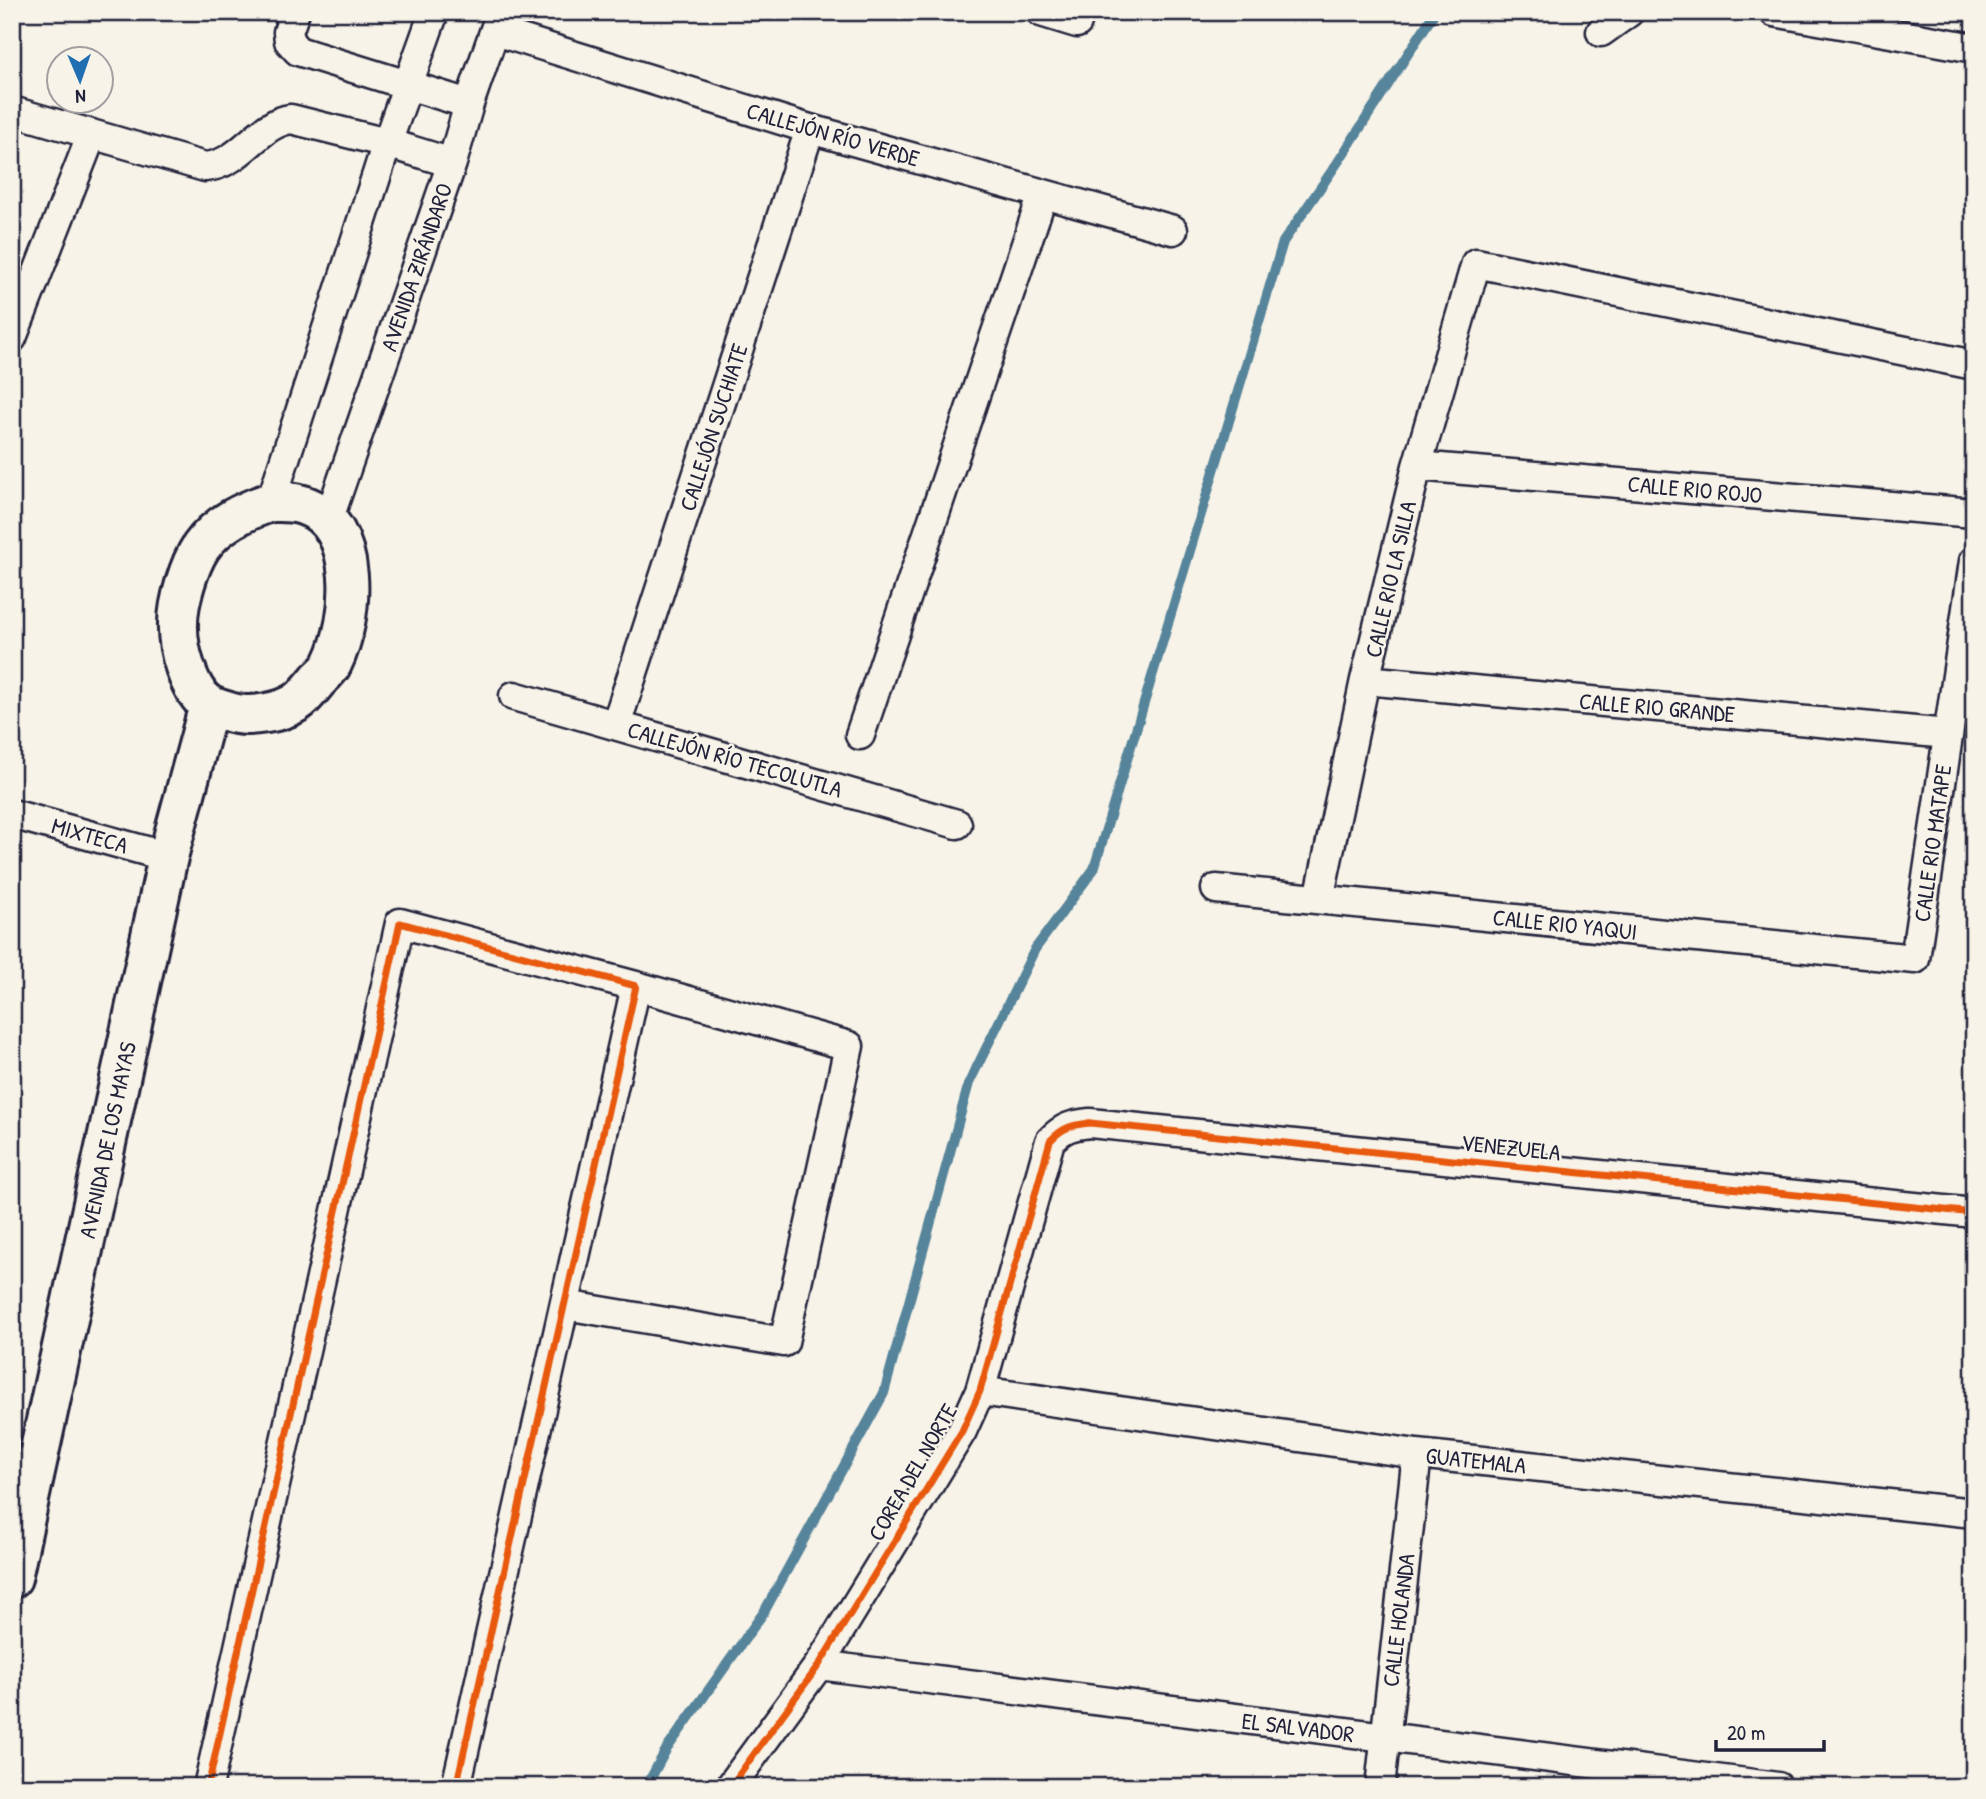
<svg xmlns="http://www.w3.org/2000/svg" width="1986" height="1799" font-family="'Patrick Hand',sans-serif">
<rect width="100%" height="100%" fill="#f7f3e8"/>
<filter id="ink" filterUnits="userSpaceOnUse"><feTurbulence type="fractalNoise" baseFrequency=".0143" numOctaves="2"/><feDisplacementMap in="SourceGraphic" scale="14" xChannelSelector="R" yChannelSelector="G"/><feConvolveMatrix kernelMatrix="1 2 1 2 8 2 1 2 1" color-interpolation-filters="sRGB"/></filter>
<g filter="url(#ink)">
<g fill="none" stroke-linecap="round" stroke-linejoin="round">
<!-- stream -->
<path stroke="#57849a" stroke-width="10" d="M646,1787L666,1750L764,1612L884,1393L969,1083L1035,949L1094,869L1283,242L1338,162L1435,12"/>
<defs>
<path id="street" d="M295,12L288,32L289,41L298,51L469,104
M1041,12L1077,23
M1774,12L1974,48
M495,31L810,129L1173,230
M1601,32L1629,12
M12,111L205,167C242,164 258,123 291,119L387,143L452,163
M12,338L92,134
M1417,466L1974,513
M271,502L387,143L434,12
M328,521L452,163L469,104L501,12
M1365,680L1948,734
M514,696L957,824
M616,725L810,129
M860,735L1043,194
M12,814L168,857
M1216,889L1915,959L1974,561
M1319,899L1365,680L1417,466L1476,263L1974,365
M565,1305L784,1342L849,1046L636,986
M980,1391L1417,1454L1974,1513
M819,1665L1778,1787
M208,1787L400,923L636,986L456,1787
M730,1787L819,1665L962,1431L980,1391L1050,1141C1063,1127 1072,1125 1090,1123L1974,1213
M1380,1787L1417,1454"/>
<path id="secondary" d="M271,502C282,502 292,501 303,505C362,524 354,620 332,664C329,670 323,675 318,680C312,687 307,694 300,700C285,712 248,719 229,712C223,710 215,708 209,705C188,691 177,647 178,623C178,602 189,565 201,547C218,523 244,511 271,502Z
M12,1578L168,857L209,705"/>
</defs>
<!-- street casing -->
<use href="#street" stroke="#22223b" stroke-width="33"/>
<!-- secondary casing -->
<use href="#secondary" stroke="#22223b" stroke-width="44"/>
<!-- street -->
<use href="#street" stroke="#f7f3e8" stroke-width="28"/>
<!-- secondary -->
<use href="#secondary" stroke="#f7f3e8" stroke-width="38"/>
<defs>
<path id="cycleway" d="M208,1787L400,923L636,986L456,1787
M730,1787L819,1665L962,1431L980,1391L1050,1141C1063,1127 1072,1125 1090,1123L1974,1213"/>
</defs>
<!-- cycleway casing -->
<use href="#cycleway" stroke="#f7f3e8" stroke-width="11"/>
<!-- cycleway -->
<use href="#cycleway" stroke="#e8590c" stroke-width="7"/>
</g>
</g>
<g text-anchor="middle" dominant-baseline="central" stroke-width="5" stroke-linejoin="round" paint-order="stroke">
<!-- street labels -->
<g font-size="23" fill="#22223b" stroke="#f7f3e8">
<text transform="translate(833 134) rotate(16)">CALLEJÓN RÍO VERDE</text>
<text transform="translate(416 267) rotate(-71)">AVENIDA ZIRÁNDARO</text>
<text transform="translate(713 427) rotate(-72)">CALLEJÓN SUCHIATE</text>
<text transform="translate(1695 489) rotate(5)">CALLE RIO ROJO</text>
<text transform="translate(1390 579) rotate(-77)">CALLE RIO LA SILLA</text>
<text transform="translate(1657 707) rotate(5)">CALLE RIO GRANDE</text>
<text transform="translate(735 759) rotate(16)">CALLEJÓN RÍO TECOLUTLA</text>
<text transform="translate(90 835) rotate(16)">MIXTECA</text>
<text transform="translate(1932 843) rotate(-82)">CALLE RIO MATAPE</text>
<text transform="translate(1565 924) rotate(6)">CALLE RIO YAQUI</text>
<text transform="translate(107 1140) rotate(-78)">AVENIDA DE LOS MAYAS</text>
<text transform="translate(1511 1147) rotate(6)">VENEZUELA</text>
<text transform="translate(1476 1460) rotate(6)">GUATEMALA</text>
<text transform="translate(912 1472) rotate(-60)">COREA DEL NORTE</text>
<text transform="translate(1398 1620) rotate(-83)">CALLE HOLANDA</text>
<text transform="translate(1298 1727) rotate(7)">EL SALVADOR</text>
</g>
</g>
<!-- margin -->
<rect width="1986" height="1799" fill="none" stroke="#f7f3e8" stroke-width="42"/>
<rect x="21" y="21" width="1944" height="1757" fill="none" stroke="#22223b" stroke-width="2.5" filter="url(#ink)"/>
<!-- north arrow -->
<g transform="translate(80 80) rotate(178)"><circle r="33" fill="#f7f3e8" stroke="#a29fa3" stroke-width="2"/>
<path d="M0-5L12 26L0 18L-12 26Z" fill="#1f6fb2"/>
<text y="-10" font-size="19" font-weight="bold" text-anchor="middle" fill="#22223b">N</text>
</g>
<!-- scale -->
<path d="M1716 1740v10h108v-10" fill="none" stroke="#22223b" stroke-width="3.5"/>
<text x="1727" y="1740" font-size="21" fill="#22223b" stroke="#f7f3e8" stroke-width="5" paint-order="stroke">20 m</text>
</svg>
